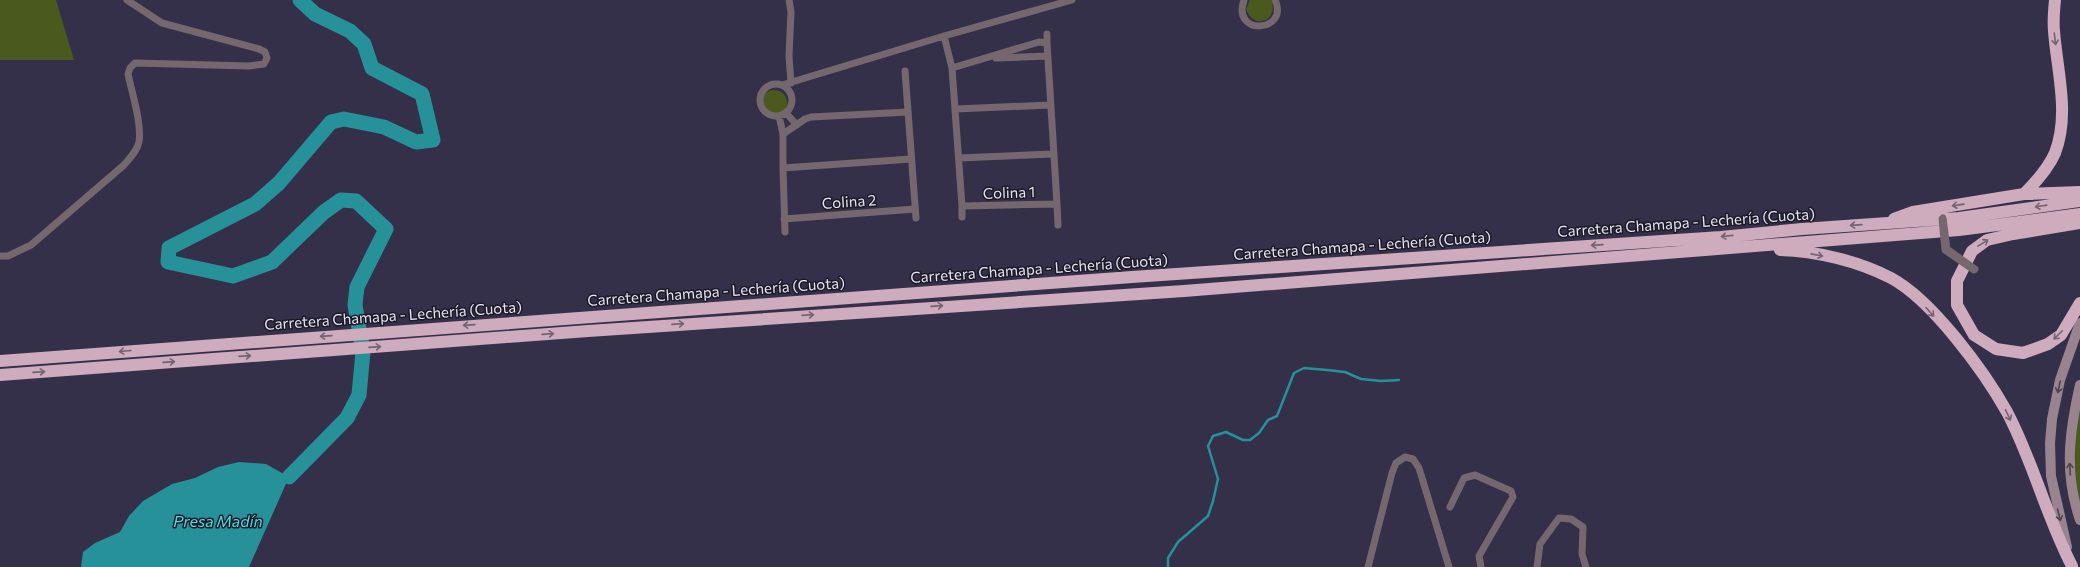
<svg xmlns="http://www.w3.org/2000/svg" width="2080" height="567" font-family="Commissioner,sans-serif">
<rect width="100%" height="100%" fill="#35304a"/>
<!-- green -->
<path fill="#4a591e" d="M0,0H56L74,60H0Z
M1250,0H1271C1279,21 1254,31 1246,9Z
M761 103a13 13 0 1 1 26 0a13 13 0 1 1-26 0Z
M2080,385V520L2070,473Z"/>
<!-- water -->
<path fill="#269199" d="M239,462L266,464L289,477L249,567H81L83,552L95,543L120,532L129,516L143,501L172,484L195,478L218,467Z"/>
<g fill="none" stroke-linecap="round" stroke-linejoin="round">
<!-- stream -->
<path stroke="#269199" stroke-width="2.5" d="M1168,567V558L1178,542L1208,516L1213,501L1218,479L1208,446L1213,436L1226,432L1243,440H1250L1259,433L1268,420L1277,416L1294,373L1304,368L1327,370L1345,372L1361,379L1381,381L1399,380"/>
<!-- river -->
<path stroke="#269199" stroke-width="15" d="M289,477L347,418L359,395L363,352L355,305L357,287L386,229L356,201L341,200L324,212L272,262L233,276L168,262L169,248L255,204L279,183L331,122L344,119L384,127L416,142L433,140L422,94L372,68L364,44L350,31L315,14L300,0"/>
<!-- street -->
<path stroke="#75676e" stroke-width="7" d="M789,0L791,12L789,56L791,83
M1244,0C1231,37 1290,32 1275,0
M1047,34V43
M944,36L952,68L962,206L1057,204L1047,43L1039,42L952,68
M996,58L1048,56
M905,71L916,218
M760 100a16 16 0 1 1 32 0a16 16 0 1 1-32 0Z
M782,85L944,36L1072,0
M956,109L1050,105
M786,113L797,125
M779,116L783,134V168L911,159
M783,134L805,119L811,117L908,112
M959,158L1053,154
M783,168L785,232
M1057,204L1058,225
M962,206V217
M784,219L915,209
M0,256H8L31,245L124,165C130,158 137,151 139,142C142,124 132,93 128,74L130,68L135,63L249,66L264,64L267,58L265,52L259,49L162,23L127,0
M1450,507L1464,478L1475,475L1511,491L1513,497L1479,556L1481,567
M1368,567L1392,473L1396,463L1405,457L1413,459L1419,468L1449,567
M1537,567L1540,544L1559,518L1571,519L1583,527L1582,554L1586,567"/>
<!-- secondary -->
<path stroke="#99838e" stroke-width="10" d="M2080,385C2069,433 2064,473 2080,520
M2067,547L2051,476L2050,443L2052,419L2060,380L2080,323"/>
<!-- highway -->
<path stroke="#ceabbd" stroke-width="12" d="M2024,194C2036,182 2048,169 2055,153C2070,114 2057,71 2054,31C2053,21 2054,10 2055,0
M1894,219L1913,212L2024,194L2080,192
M2080,223L2013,234L1987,240L1972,251L1957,281V305L1974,335L1996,349L2023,353L2048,344L2061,335L2080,303
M1780,250C1816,251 1858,261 1891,278C1932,300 1984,371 2007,412C2033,461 2046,516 2072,566
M0,361L1132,277L1721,237L1802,229L1959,218L2080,201
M0,375L588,331L1184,291L1959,230L2080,214"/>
<!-- street-bridge -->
<path stroke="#75676e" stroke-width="7" d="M1943,218L1947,249L1975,269L1974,270L1945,250L1942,219Z"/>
</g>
<!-- one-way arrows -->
<defs><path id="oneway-shaft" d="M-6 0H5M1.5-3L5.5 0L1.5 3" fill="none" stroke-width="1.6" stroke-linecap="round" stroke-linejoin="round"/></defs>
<g stroke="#756272">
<use href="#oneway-shaft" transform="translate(2055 39) rotate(83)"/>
<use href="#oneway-shaft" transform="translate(1958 205) rotate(172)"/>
<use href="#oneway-shaft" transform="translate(2041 206) rotate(172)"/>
<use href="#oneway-shaft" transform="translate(1856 225) rotate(176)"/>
<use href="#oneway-shaft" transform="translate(1727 236) rotate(174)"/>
<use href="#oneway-shaft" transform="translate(1983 243) rotate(-32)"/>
<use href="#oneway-shaft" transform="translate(1597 245) rotate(176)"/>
<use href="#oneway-shaft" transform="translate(1817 255) rotate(11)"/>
<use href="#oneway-shaft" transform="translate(937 306) rotate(-4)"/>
<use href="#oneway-shaft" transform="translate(1930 312) rotate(48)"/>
<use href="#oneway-shaft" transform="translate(808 315) rotate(-4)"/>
<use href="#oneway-shaft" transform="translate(678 324) rotate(-4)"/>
<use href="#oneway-shaft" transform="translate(469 325) rotate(176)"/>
<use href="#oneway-shaft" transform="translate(548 334) rotate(-4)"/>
<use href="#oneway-shaft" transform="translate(2058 335) rotate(135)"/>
<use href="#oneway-shaft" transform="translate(326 336) rotate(176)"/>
<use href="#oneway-shaft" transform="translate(375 347) rotate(-4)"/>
<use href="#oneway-shaft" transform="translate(125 351) rotate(175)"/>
<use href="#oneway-shaft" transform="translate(245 356) rotate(-4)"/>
<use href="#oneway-shaft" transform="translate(169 362) rotate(-4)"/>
<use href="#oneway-shaft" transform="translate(39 372) rotate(-4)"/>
<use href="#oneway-shaft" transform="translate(2008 415) rotate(64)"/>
</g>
<g stroke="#4e4450">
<use href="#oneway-shaft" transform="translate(2059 387) rotate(102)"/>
<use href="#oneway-shaft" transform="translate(2070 469) rotate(-93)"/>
<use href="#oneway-shaft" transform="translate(2059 515) rotate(76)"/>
</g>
<g text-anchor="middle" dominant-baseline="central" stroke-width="3" stroke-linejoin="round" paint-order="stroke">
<!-- street labels -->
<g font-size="15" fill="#e5e3f4" stroke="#1c1a26">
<text transform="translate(1009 192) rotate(-2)">Colina 1</text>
<text transform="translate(849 201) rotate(-4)">Colina 2</text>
<text transform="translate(1686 222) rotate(-4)">Carretera Chamapa - Lechería (Cuota)</text>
<text transform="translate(1362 245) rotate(-4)">Carretera Chamapa - Lechería (Cuota)</text>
<text transform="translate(1039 268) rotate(-4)">Carretera Chamapa - Lechería (Cuota)</text>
<text transform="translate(716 291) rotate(-4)">Carretera Chamapa - Lechería (Cuota)</text>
<text transform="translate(393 315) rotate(-4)">Carretera Chamapa - Lechería (Cuota)</text>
</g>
<!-- water labels -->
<g font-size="16" font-style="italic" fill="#52dae5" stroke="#1c1a26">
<text x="218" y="520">Presa Madín</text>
</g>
</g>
</svg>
